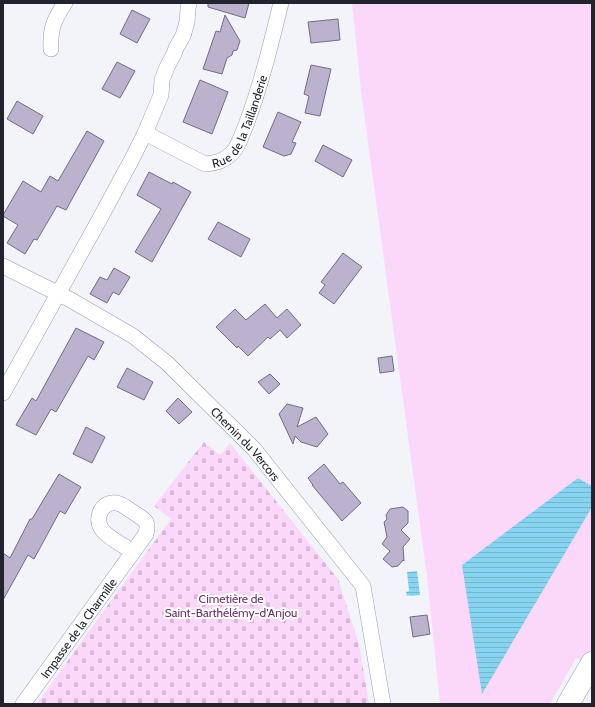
<svg xmlns="http://www.w3.org/2000/svg" width="595" height="707" font-family="Cabin,sans-serif">
<defs>
<pattern id="cemetery-stones" width="16" height="16" patternUnits="userSpaceOnUse"><rect width="16" height="16" fill="#fbd8fa"/><path d="M2 7V4a2 2 0 0 1 4 0v3zM10 15v-3a2 2 0 0 1 4 0v3z" fill="#d7b9d7"/></pattern>
<pattern id="water-rules" width="6" height="5" patternUnits="userSpaceOnUse"><rect width="6" height="5" fill="#86d4f0"/><path d="M0 2.5h6" fill="none" stroke="#73b6ce"/></pattern>
</defs>
<rect width="100%" height="100%" fill="#f2f4fa"/>
<!-- green -->
<path fill="#fbd8fa" d="M352,3H592V647L584,662L576,658L550,704H440L427,576L361,91Z"/>
<!-- cemetery -->
<path fill="url(#cemetery-stones)" d="M204,442L220,455L230,443L338,579L359,644L369,704H37L97,620L171,519L154,506Z"/>
<!-- water -->
<path fill="url(#water-rules)" d="M578,478L592,486V507L482,694L462,565Z
M417,571L420,595L410,596V595L407,596L406,592L409,591L407,572Z"/>
<!-- building -->
<path fill="#bbb2ce" stroke="#736b84" d="M208,3H249L245,18L208,7Z
M132,10L150,19L137,43L120,34Z
M225,15L240,41L237,50L233,51L232,55L227,58L222,74L203,69L216,31L220,32Z
M338,19L340,40L311,43L308,22Z
M117,62L135,71L120,98L102,89Z
M311,65L331,69L320,116L305,113L309,96L304,94Z
M200,80L228,92L212,134L183,122Z
M17,101L43,116L33,134L7,119Z
M278,112L301,122L292,142L296,143L291,154L284,156L263,147Z
M87,131L104,141L66,210L57,206L37,240L34,239L25,254L7,243L18,225L3,216V215L23,181L41,192L50,176L58,181Z
M323,145L352,160L343,177L315,161Z
M149,172L172,184L173,182L191,192L152,262L135,252L161,209L137,195Z
M218,222L250,239L241,257L208,239Z
M343,253L362,267L334,304L319,293L325,285L321,282Z
M114,268L130,277L119,295L113,292L107,303L90,294L100,277L107,280Z
M265,304L277,318L287,309L301,325L287,338L280,330L270,339L268,337L248,356L238,346L237,348L216,327L235,309L246,320Z
M76,328L104,342L94,360L88,356L56,412L51,409L36,435L16,425L32,398L36,401Z
M392,356L394,371L380,373L378,358Z
M127,368L153,382L144,400L117,387Z
M270,374L280,384L269,394L258,382Z
M178,398L192,412L179,424L166,411Z
M287,404L303,408L297,427L316,417L328,434L317,447L301,442L295,436L293,444L279,414Z
M86,427L105,437L92,463L73,454Z
M324,464L340,484L343,482L361,503L342,521L312,485H313L308,478Z
M59,474L81,487L65,514L60,511L34,559L28,555L3,600V553L10,558L30,519H32Z
M403,507L408,511V523L401,530L410,539L403,547L404,561L403,560L398,566L392,567L383,559L390,551L382,544L387,537L384,522L387,519L386,515L390,509Z
M427,615L430,634L413,637L410,617Z"/>
<g fill="none" stroke-linecap="round" stroke-linejoin="round">
<defs>
<g id="street">
<path d="M51,49C50,28 54,20 65,3"/>
<path id="s1" d="M145,133L205,164C216,163 225,161 233,152C239,145 242,134 246,125C261,85 271,44 281,3"/>
<path id="s2" d="M3,266L69,299L133,336L167,363L254,449L363,586L383,704"/>
<path d="M3,393L98,222L132,159L145,133L161,95L162,80L167,67L174,54L176,48L183,36L187,22L188,9L189,3"/>
<path id="s3" d="M23,704L146,534C147,530 148,526 146,522C143,518 137,515 133,512C125,507 118,500 108,504C104,506 101,509 100,513C98,518 98,523 101,528C105,536 125,546 133,552"/>
</g>
<path id="highway" d="M568,704L592,663"/>
</defs>
<!-- street casing -->
<use href="#street" stroke="#969db8" stroke-width="16"/>
<!-- highway casing -->
<use href="#highway" stroke="#969db8" stroke-width="23"/>
<!-- street -->
<use href="#street" stroke="#fff" stroke-width="15"/>
<!-- highway -->
<use href="#highway" stroke="#fff" stroke-width="22"/>
</g>
<g text-anchor="middle" dominant-baseline="central" stroke-width="4" stroke-linejoin="round" paint-order="stroke">
<!-- street labels -->
<g font-size="12" fill="#21242e" stroke="#fff">
<text stroke="none"><textPath href="#s1" startOffset="128">Rue de la Taillanderie</textPath></text>
<text stroke="none"><textPath href="#s2" startOffset="304">Chemin du Vercors</textPath></text>
<text stroke="none"><textPath href="#s3" startOffset="94">Impasse de la Charmille</textPath></text>
</g>
<!-- park labels -->
<g font-size="12" fill="#6a2f6a" stroke="#fff">
<text x="231" y="598">Cimetière de<tspan x="231" dy="14">Saint-Barthélémy-d'Anjou</tspan></text>
</g>
</g>
<!-- border -->
<rect width="595" height="707" fill="none" stroke="#21242e" stroke-width="8"/>
</svg>
